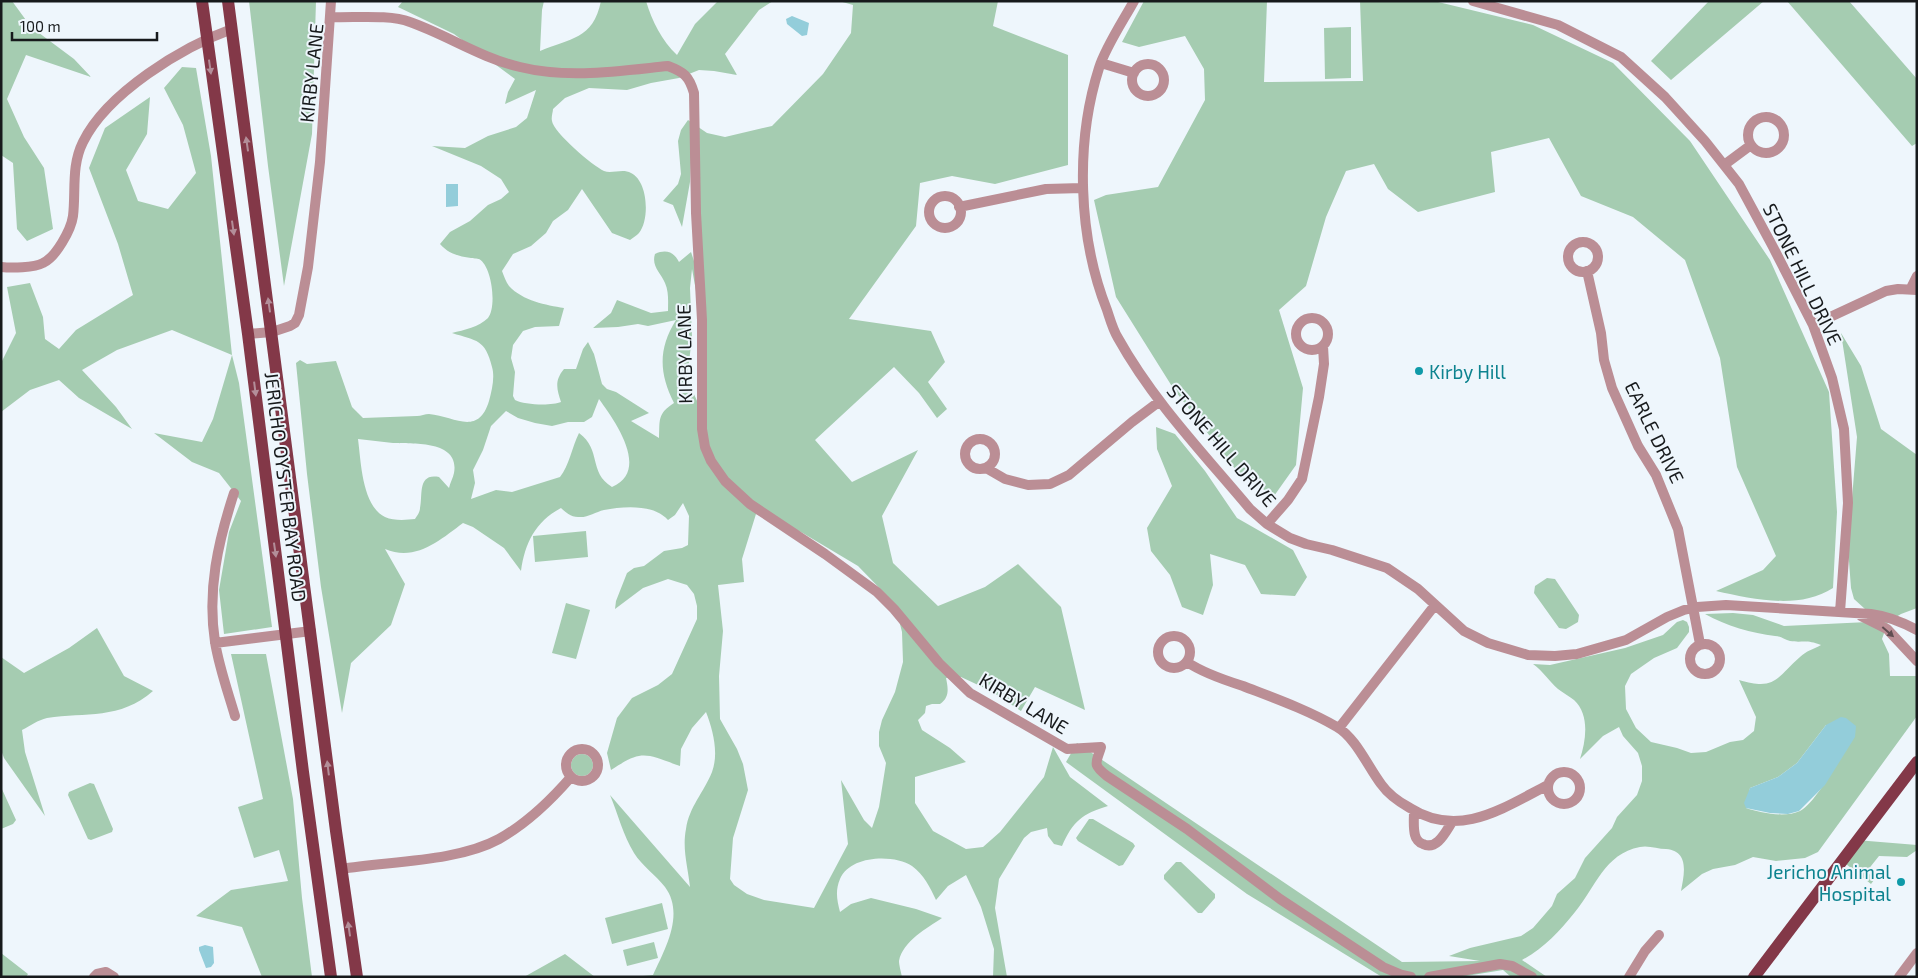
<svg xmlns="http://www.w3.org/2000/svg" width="1918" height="978" font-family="'Exo 2',sans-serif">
<rect width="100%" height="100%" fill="#eef6fc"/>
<!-- green -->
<path fill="#a5ccb1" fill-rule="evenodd" d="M1,1H12L31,27L74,59L91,77L26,55L7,99L24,137L44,168L53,229L27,241L17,229L13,163L1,155Z
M249,1H316L312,134L284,286L268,166Z
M403,1H544L542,10L540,51C570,38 593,40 601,1H646C652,21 662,41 677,55L695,24L718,1H773L759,10L725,54L737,75L714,71L699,70L679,78L651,83L627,90L589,88L565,98L553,109C553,112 551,117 552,121C553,132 593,166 604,171C612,174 623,168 631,173C648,181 650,219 639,233C637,235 633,238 630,240L612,233L582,189L568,210L553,221L546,233L531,246L513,254L502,271C504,276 506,282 509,286C523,301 546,305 564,308L559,326L535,327L523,331L513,345L511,358L515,372L513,396L515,400C524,405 552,406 561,402C557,389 554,381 564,369H576L583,349L588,342L594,354L602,384L607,389L616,392L649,413L631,421L659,438C660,420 657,414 674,403C659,373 658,349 676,320L648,326L638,324L618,327L593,328L611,313L617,300L651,313L668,311C668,302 669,292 665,283C661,273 651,266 655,254C666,249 674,252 679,262L691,252L695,264L691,158L690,182L682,227L673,205L663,201L678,184L681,174L678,141L681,130L688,120L707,133L725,137L772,126L823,74L851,33L853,5L839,1H998L993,26L1068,55V165L995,184L952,176L920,183L916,226L849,319L931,331L945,362L928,382L947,409L937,418L919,393L894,367L815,440L852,482L918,450L882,516L893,563L938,606L985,587L1018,564L1061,607L1085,710L1035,687L1021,711L991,691L961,677L946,678C948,688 950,697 940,704H932L926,706L925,713L918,720L922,730L950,748L966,762L915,777V803L933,831L966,849L983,847L1000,832L1044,777L1053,747L1070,777L1108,806C1082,814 1073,821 1062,846L1054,844L1048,836L1047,828L1031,832L1024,838L999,879L995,908L1007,977H993L994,949L981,907L966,875L948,886L936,900C930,887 924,875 912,866C894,854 850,855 840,879C835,891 837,900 840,912L851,904L871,898L916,909L942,918C927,928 903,941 899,961C899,965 901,972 902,977H633L653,975C665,949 685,914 665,887C656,875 642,866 634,853C623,835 618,814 610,795L690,887C688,867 682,849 686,829C689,807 704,792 712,772C719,753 713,730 706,712L692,728L681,749L680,766C645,754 643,749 611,770L607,753L617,718L632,698L658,685L672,674L697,619V606L694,594L687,585L668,579L643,588L615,609L616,601L627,573L634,568L644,566L664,551L682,548L688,545L689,516L683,503L675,515L668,520C654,504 624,506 604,510C595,512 588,518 578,517C571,517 565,512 561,508C535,522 525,543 521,571L504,548L473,527L463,523C440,540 416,562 385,549L405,584L391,625L351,663L342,713L321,587L307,474L296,363L300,360L307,364L336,361L352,407L363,418C381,417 399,417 417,416C421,416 425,414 429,414C454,416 478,437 489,401C492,390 495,377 492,367C485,339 477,341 452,333C464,330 479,327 488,318C497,307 492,266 479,259C478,259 472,258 471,258C458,256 449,254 440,244L450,232L470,221L488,205L501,199L509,192L501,179L481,166L432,146L465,148L488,136L516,127L527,118L536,90L505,104L508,92L515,79L454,34L398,7ZM692,269L700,313L706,375L707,416L698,403L687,379L692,337L690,288ZM599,399C614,420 651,470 612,487C588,472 602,450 579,433C572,447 569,466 560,477L512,492L496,490L471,499L475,483L473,470L483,450L491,426L506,411L518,418L535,423L552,426L568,422H584L592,417ZM358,439C370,440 381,442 393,443C413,444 460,440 454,473C453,478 450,483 449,488L439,477C417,473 423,495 420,508C420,512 417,516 415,519C406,520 394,521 385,517C362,506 361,461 358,439ZM756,514L801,532L858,566L895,604L902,632L903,662L895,692L882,720L879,732V746L886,763L879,807L872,828L864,820L841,780L848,844L814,908L764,900L747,894L734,885L730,879L733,838L748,790L743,764L737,749L720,719L719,676L723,631L718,585L744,582L742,559Z
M1144,1H1267L1264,82L1363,81L1360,1H1434L1533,25L1613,63L1690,141L1770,260L1829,392L1837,512L1833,588C1799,610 1753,599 1716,591L1763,570L1776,556L1737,467L1720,358L1685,260L1633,217L1581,196L1549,138L1491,152L1495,192L1418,212L1388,189L1374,164L1346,171L1326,217L1306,286L1279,310L1303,388L1296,465L1274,496L1239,474L1173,388L1116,297L1094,200L1106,195L1158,187L1205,100L1204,69L1185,36L1139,47L1122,42Z
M1709,1H1764L1671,80L1651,61Z
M1787,1H1849L1917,79V143L1912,146Z
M1351,27V78L1325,79L1324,28Z
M182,67L196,68L211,156L232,355L239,383L272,627L224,634L219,590L229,532L241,501L219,473L192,462L154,433L202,442L213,419L232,355L172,330L117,350L82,370L116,407L132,429L79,398L59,380L30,390L1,412V363L16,333L7,287L30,283L43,317L45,339L59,349L76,330L133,295L118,244L89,168L105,128L150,97L147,134L126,170L138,201L168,209L196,173L183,125L164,88Z
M1841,333L1861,366L1881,429L1917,455V608L1901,614L1888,622L1882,639L1889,654L1890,676H1917V716L1818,852L1805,858L1776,861L1753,857L1735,865L1713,869L1702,874L1681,891C1684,875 1690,851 1666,849C1658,849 1648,845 1640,847C1604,854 1596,887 1575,912C1560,931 1543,949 1522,960L1547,977H1511L1503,970L1460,977H1382L1247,894L1066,762L1077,743L1402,962L1480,961L1449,956L1470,948L1521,936L1533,928L1552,906L1557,894L1575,878L1585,858L1612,828L1617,817L1637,795L1642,781V766L1638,753L1623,736L1619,727L1603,736L1580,759C1586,740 1590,715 1574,700C1569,696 1563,693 1558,689C1549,681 1543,671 1533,664L1550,665L1625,648L1663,635L1677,622L1683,620L1687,622L1689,627V632L1677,648L1654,658L1631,674L1625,686L1626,709L1636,728L1651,742L1677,748L1691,753L1706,752L1730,742L1743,740L1754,731L1756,717L1739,680C1776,691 1776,678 1800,657C1806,651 1814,649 1821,645C1806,639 1803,643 1790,641C1785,640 1781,636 1775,636C1752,633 1726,626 1705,614L1733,613L1753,615L1784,626L1868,622L1865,609L1854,599L1851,588L1848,548L1857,437ZM1826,725L1838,762C1830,775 1813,804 1800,811C1785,818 1761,813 1746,808L1750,788L1778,777L1797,763Z
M1156,427L1175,434L1205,471L1237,518L1293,550L1307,577L1295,596L1261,594L1245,565L1210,554L1213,585L1203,615L1182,607L1170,575L1151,551L1147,528L1172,486L1157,449Z
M586,531L588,557L535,562L533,536Z
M1547,578L1555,579L1579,615L1578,622L1566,629L1559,628L1534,593L1535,586Z
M566,603L590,610L576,659L552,653Z
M97,628L124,676L153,691C120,720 86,712 47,718C38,720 30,726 22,730L25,752L45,816L4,758L1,750V657L24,673L69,648Z
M231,654H266L293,799L302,898L312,977H262L242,927L196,916L231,890L288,881L279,850L254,858L238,807L263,799Z
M571 765a11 11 0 1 1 22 0a11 11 0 1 1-22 0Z
M90,783L94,784L113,829L112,832L91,840L88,839L68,795L69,792Z
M1,787L16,820L13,824L1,829Z
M1089,819H1093L1133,843L1135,846L1123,865L1119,866L1078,841L1076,838Z
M1856,840L1917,845V850L1907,857L1879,856L1867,871L1874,880L1871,884L1841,860Z
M1176,862H1181L1215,894V898L1202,913H1198L1164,879V875Z
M662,903L668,929L612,944L605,918Z
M654,942L658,958L627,966L623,950Z
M1,953L28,974L26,977H1Z
M565,954L595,977H524Z"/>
<!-- water -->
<path fill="#93cdda" d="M792,16L809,23L807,35L802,36L787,24L786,19Z
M446,184H458V206L446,207Z
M1841,717L1846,718L1856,726L1855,737L1825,785L1799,811L1788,814L1770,813L1746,808L1744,803L1750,788L1778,777L1797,763L1826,725Z
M205,945L213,947L214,963L211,967L206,968L199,950V947Z"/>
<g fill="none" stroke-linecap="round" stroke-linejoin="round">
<!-- minor -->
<path stroke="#bb8e95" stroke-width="10" d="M1134,1C1123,21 1105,48 1099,68C1075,143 1078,237 1107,310C1110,319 1113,330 1118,338C1153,401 1204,454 1250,509L1267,524L1290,538L1306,544L1332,550L1387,568L1418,589L1464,631L1488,643L1528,655L1555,656L1577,654L1626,640L1667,617L1684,610L1697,607L1726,605L1871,614C1888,616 1902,622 1917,630
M1473,1L1558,25L1621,57L1665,97L1705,141L1739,184L1773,247L1813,325L1832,378L1844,429L1848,503L1840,612
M331,17C354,18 389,14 410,22C447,35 481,58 520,67C568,79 619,71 668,66C684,72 689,76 694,93L696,213L702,320V429L705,447L711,461L725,481L750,504L825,554L877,592L894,609L939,663L970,693L1067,749L1101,747C1096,764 1092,764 1107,776L1187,829L1280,899L1383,967L1402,975L1411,977
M1101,63L1134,73
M1132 80a16 16 0 1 1 32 0a16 16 0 1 1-32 0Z
M1748 135a18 18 0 1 1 36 0a18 18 0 1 1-36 0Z
M1724,165L1751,145
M929 212a16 16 0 1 1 32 0a16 16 0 1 1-32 0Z
M959,207L1046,189L1082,188
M1568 257a15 15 0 1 1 30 0a15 15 0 1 1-30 0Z
M1,267C11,268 34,268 43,263C56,257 71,230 73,216C76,191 71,166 83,142C107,93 182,47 232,29
M1587,271L1601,333L1604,360L1612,388L1638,446L1656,475L1678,529L1700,644
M1911,288L1917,276
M1296 334a16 16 0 1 1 32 0a16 16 0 1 1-32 0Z
M1813,325L1886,291L1898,289L1917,290
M248,334L272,332L290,326L295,323L299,315L308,267L320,162L331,1
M965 454a15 15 0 1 1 30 0a15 15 0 1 1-30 0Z
M986,468L1005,479L1028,485L1050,484L1069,475L1132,422L1160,401
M234,493C218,542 207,590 215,642C219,667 228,692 235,716
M1267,524L1288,500L1302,479L1319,397L1324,364L1323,346
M1861,616L1887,629L1917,661
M1158 652a16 16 0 1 1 32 0a16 16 0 1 1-32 0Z
M215,643L311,631
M1690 659a15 15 0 1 1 30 0a15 15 0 1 1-30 0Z
M1187,662C1203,673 1224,680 1243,686C1274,698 1308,710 1337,727C1356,738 1368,767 1381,784C1388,794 1399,802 1410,808C1459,839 1503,808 1548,785
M1339,728L1435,605
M566 765a16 16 0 1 1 32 0a16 16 0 1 1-32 0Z
M1548 788a16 16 0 1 1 32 0a16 16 0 1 1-32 0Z
M1414,811C1414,818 1413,828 1415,835C1416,839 1419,843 1423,844C1437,851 1446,831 1452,822
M341,869C389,861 457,862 499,839C526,824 551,800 571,777
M94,977L97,974L106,972L114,977
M1429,977L1500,964L1512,966L1532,977
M1629,977L1645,951L1659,935
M1899,977L1917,953"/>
<!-- primary -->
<path stroke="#833848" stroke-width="12" d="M202,1L248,334L303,772L331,977
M228,1L336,831L357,977
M1754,977L1917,762"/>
</g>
<!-- one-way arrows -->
<defs><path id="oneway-solid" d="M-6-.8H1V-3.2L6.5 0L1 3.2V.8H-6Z" transform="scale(1.25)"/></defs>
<g fill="#b38e99">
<use href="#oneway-solid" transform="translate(210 67) rotate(82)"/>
<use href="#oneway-solid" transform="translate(247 144) rotate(-98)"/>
<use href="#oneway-solid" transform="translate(233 228) rotate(82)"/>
<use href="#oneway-solid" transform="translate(269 305) rotate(-98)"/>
<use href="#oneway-solid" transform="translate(255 389) rotate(83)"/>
<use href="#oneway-solid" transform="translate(275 550) rotate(82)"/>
<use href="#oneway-solid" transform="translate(328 768) rotate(-97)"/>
<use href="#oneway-solid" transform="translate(349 929) rotate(-98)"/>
</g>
<use fill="#614e52" href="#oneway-solid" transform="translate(1888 632) rotate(41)"/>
<!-- markers -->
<g fill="#0f9aa8" stroke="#eef6fc" stroke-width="2">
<circle cx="1419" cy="371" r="5"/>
<circle cx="1901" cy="882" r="5"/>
</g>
<g text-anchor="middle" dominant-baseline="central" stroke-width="4" stroke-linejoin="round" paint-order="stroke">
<!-- street labels -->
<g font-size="19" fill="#171a1c" stroke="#eef6fc">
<text transform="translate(311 73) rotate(-84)">KIRBY LANE</text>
<text transform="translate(1803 274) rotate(64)">STONE HILL DRIVE</text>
<text transform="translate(684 354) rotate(-91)">KIRBY LANE</text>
<text transform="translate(1655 432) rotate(64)">EARLE DRIVE</text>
<text transform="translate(1222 445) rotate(49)">STONE HILL DRIVE</text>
<text transform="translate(286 487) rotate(83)">JERICHO OYSTER BAY ROAD</text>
<text transform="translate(1024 703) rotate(31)">KIRBY LANE</text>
</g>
<!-- culture labels -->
<g font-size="19" fill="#0d838f" stroke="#eef6fc" text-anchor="start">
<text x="1429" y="371">Kirby Hill</text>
<text x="1891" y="871" text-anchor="end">Jericho Animal<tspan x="1891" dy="22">Hospital</tspan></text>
</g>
</g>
<!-- border -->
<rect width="1918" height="978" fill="none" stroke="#171a1c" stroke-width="5"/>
<!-- scale -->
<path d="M12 32v8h145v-8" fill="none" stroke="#171a1c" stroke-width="2.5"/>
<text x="20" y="32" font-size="15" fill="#171a1c" stroke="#eef6fc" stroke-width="4" paint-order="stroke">100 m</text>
</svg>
